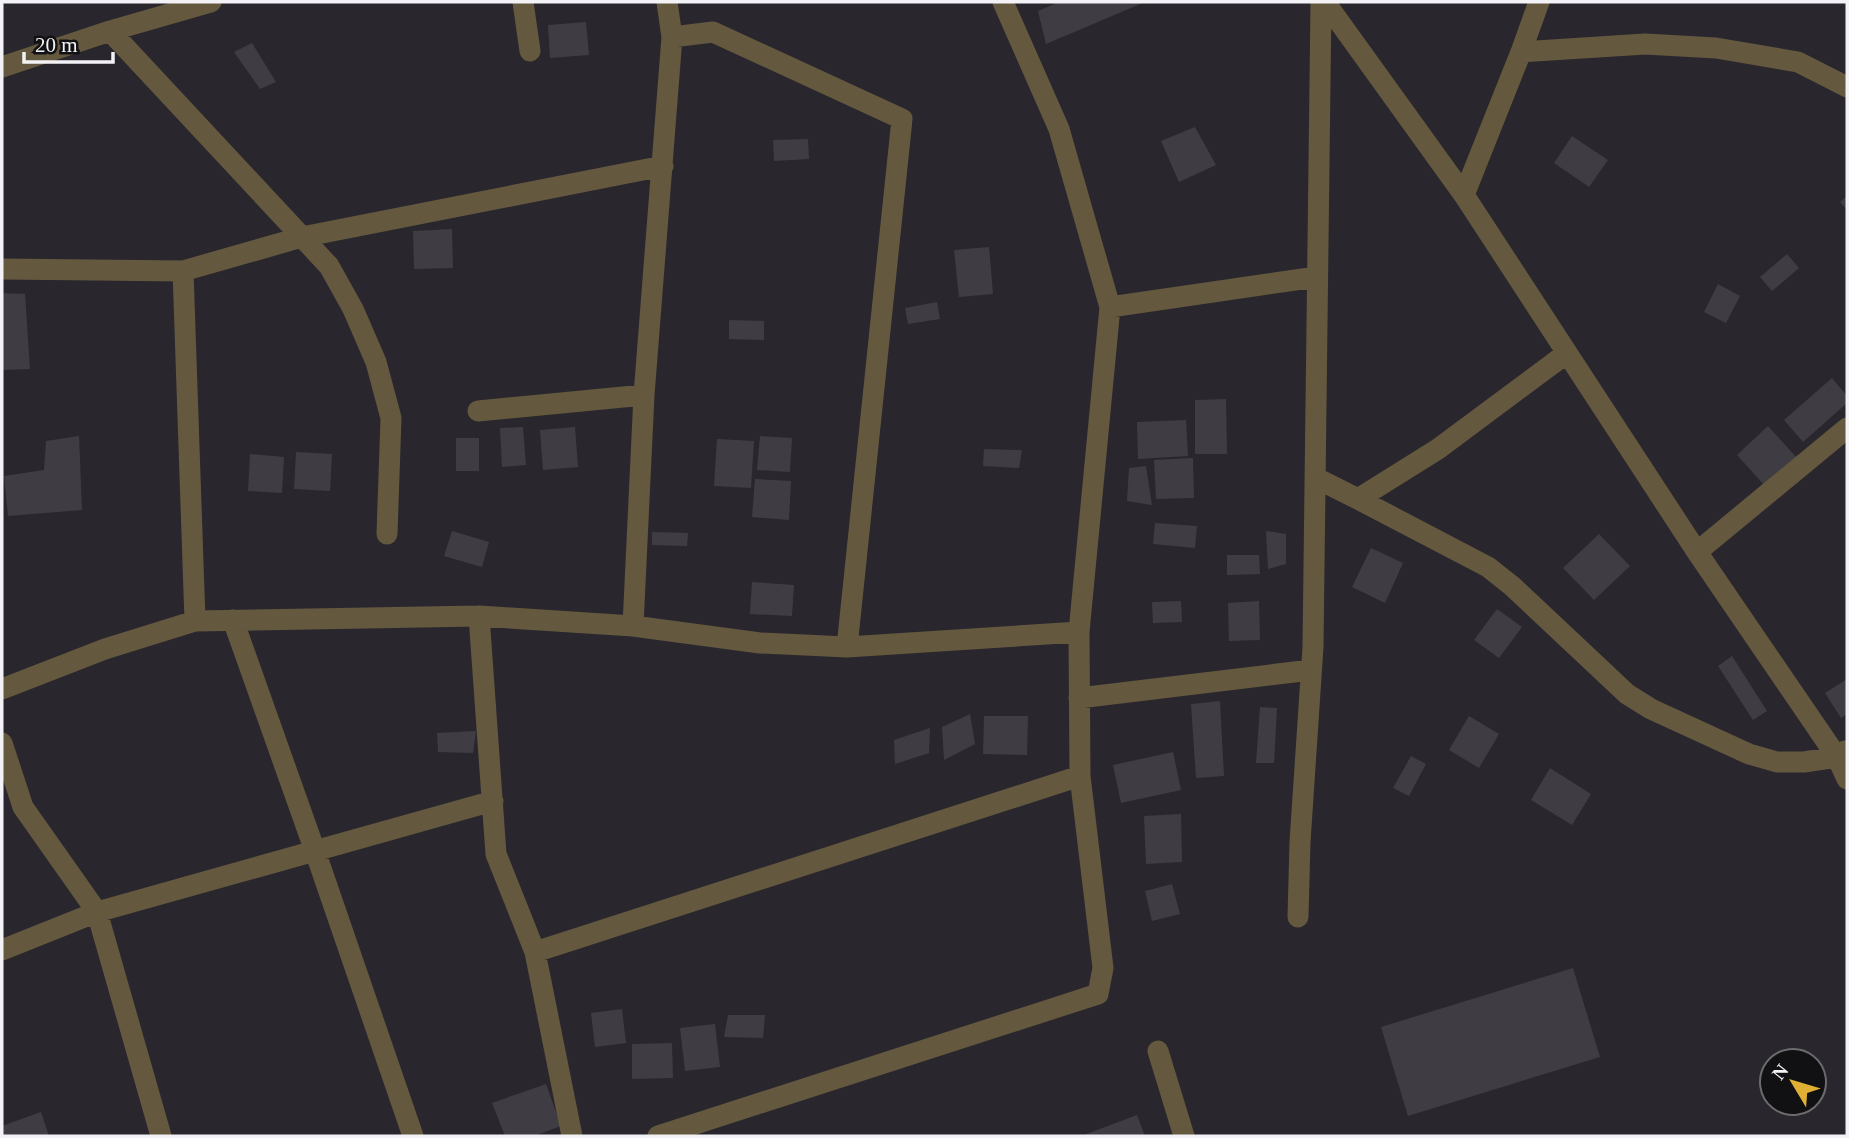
<svg xmlns="http://www.w3.org/2000/svg" width="1849" height="1138" font-family="'Times New Roman',serif">
<rect width="100%" height="100%" fill="#29272d"/>
<!-- building -->
<path fill="#3f3d43" d="M1059,2H1145L1046,44L1038,11Z
M586,22L589,55L550,58L548,25Z
M252,43L276,82L260,89L234,52Z
M1195,127L1216,165L1179,182L1161,141Z
M1572,136L1608,160L1589,187L1554,163Z
M808,139L809,159L774,161L773,140Z
M1847,196V210L1840,202Z
M452,229L453,268L414,269L413,231Z
M989,247L993,294L959,297L954,250Z
M1787,254L1799,268L1772,291L1760,277Z
M1718,284L1740,296L1726,323L1704,312Z
M2,293L25,294L30,369L2,370Z
M937,302L940,319L908,324L905,308Z
M729,320L764,321V340L729,339Z
M1832,378L1847,396V403L1803,442L1784,420Z
M1226,399L1227,454H1195V400Z
M1186,420L1188,456L1138,459L1137,422Z
M1768,426L1797,458L1766,487L1737,455Z
M523,427L526,465L502,467L500,428Z
M575,427L578,467L543,470L540,430Z
M79,436L82,510L8,516L4,476L44,470L46,441Z
M760,436L792,438L790,472L757,470Z
M456,438H479V471H456Z
M717,439L754,441L751,488L714,486Z
M984,449L1022,450L1019,468L983,466Z
M296,452L332,454L330,491L294,489Z
M250,454L284,457L282,493L248,491Z
M1193,458L1194,498L1156,499L1154,460Z
M1146,466L1152,505L1127,501L1129,468Z
M755,479L791,481L789,520L752,517Z
M1155,523L1197,526L1195,548L1153,544Z
M452,531L489,542L482,567L444,556Z
M1266,531L1286,534V564L1268,569Z
M652,532L688,533L687,546L652,545Z
M1599,534L1630,566L1594,600L1563,568Z
M1371,548L1403,563L1385,603L1352,587Z
M1227,555H1259L1260,574L1227,575Z
M752,582L794,585L792,616L750,614Z
M1181,601L1182,622L1153,623L1152,602Z
M1259,601L1260,640L1229,641L1228,603Z
M1497,609L1522,627L1499,658L1474,640Z
M1732,656L1767,711L1753,720L1718,666Z
M1847,679V714L1841,718L1825,693Z
M1220,701L1224,776L1196,778L1191,704Z
M1260,707L1277,708L1274,763H1256Z
M970,714L975,744L944,760L942,727Z
M984,716H1028L1027,755L983,754Z
M1469,716L1499,734L1479,768L1449,750Z
M930,728L929,753L895,764L894,740Z
M476,731L473,753L438,752L437,733Z
M1173,752L1181,790L1121,803L1113,765Z
M1411,756L1426,764L1409,796L1393,788Z
M1550,768L1591,794L1572,825L1531,800Z
M1181,814L1182,862L1146,864L1144,816Z
M1172,884L1180,914L1152,921L1145,891Z
M1573,968L1600,1057L1408,1116L1381,1027Z
M622,1009L626,1043L595,1047L591,1013Z
M728,1015H765L763,1038L724,1037Z
M715,1024L720,1067L685,1071L680,1028Z
M672,1043L673,1078L632,1079V1044Z
M546,1084L561,1126L534,1136H505L492,1103Z
M41,1112L49,1136H2V1126Z
M1137,1115L1145,1136H1081Z"/>
<g fill="none" stroke-linecap="round" stroke-linejoin="round">
<!-- minor -->
<path stroke="#64583f" stroke-width="21" d="M523,2L530,51
M1325,2L1464,195L1697,552L1837,757L1847,779
M110,31L329,266L353,309L376,362L391,418L387,534
M672,37L713,32L902,119L847,647
M1521,52L1645,44L1716,48L1798,62L1847,87
M2,67L110,31L211,2
M1464,195L1521,52L1539,2
M2,269L183,271L302,237L663,166
M183,271L195,621
M1110,307L1316,277
M478,411L644,395
M1316,478L1358,499L1488,567L1512,586L1627,694L1651,709L1749,754L1777,762H1804L1837,757L1845,751
M1358,499L1438,449L1567,353
M1697,552L1847,428
M479,616L496,854L535,952L572,1136
M233,620L315,851L413,1136
M633,626L644,395L672,37L667,2
M2,689L105,649L195,621L479,616L633,626L760,643L847,647L1079,632
M1079,698L1311,670
M2,743L23,807L97,912L161,1136
M1298,917L1300,842L1313,647L1321,2
M2,950L97,912L493,801
M535,952L1080,776
M1158,1051L1184,1136
M658,1136L1098,994L1103,968L1080,776L1079,632L1110,307L1059,129L1003,2"/>
</g>
<!-- border -->
<rect width="1849" height="1138" fill="none" stroke="#f3f2f6" stroke-width="7"/>
<!-- north arrow -->
<g transform="translate(1793 1082) rotate(308)"><circle r="33" fill="#111113" stroke="#6b6b6e" stroke-width="2"/>
<path d="M0-5L12 26L0 18L-12 26Z" fill="#e0b034"/>
<text y="-10" font-size="19" font-weight="bold" text-anchor="middle" fill="#f3f2f6">N</text>
</g>
<!-- scale -->
<path d="M24 52v10h89v-10" fill="none" stroke="#f3f2f6" stroke-width="3.5"/>
<text x="35" y="52" font-size="21" fill="#f3f2f6" stroke="#111113" stroke-width="5" paint-order="stroke">20 m</text>
</svg>
